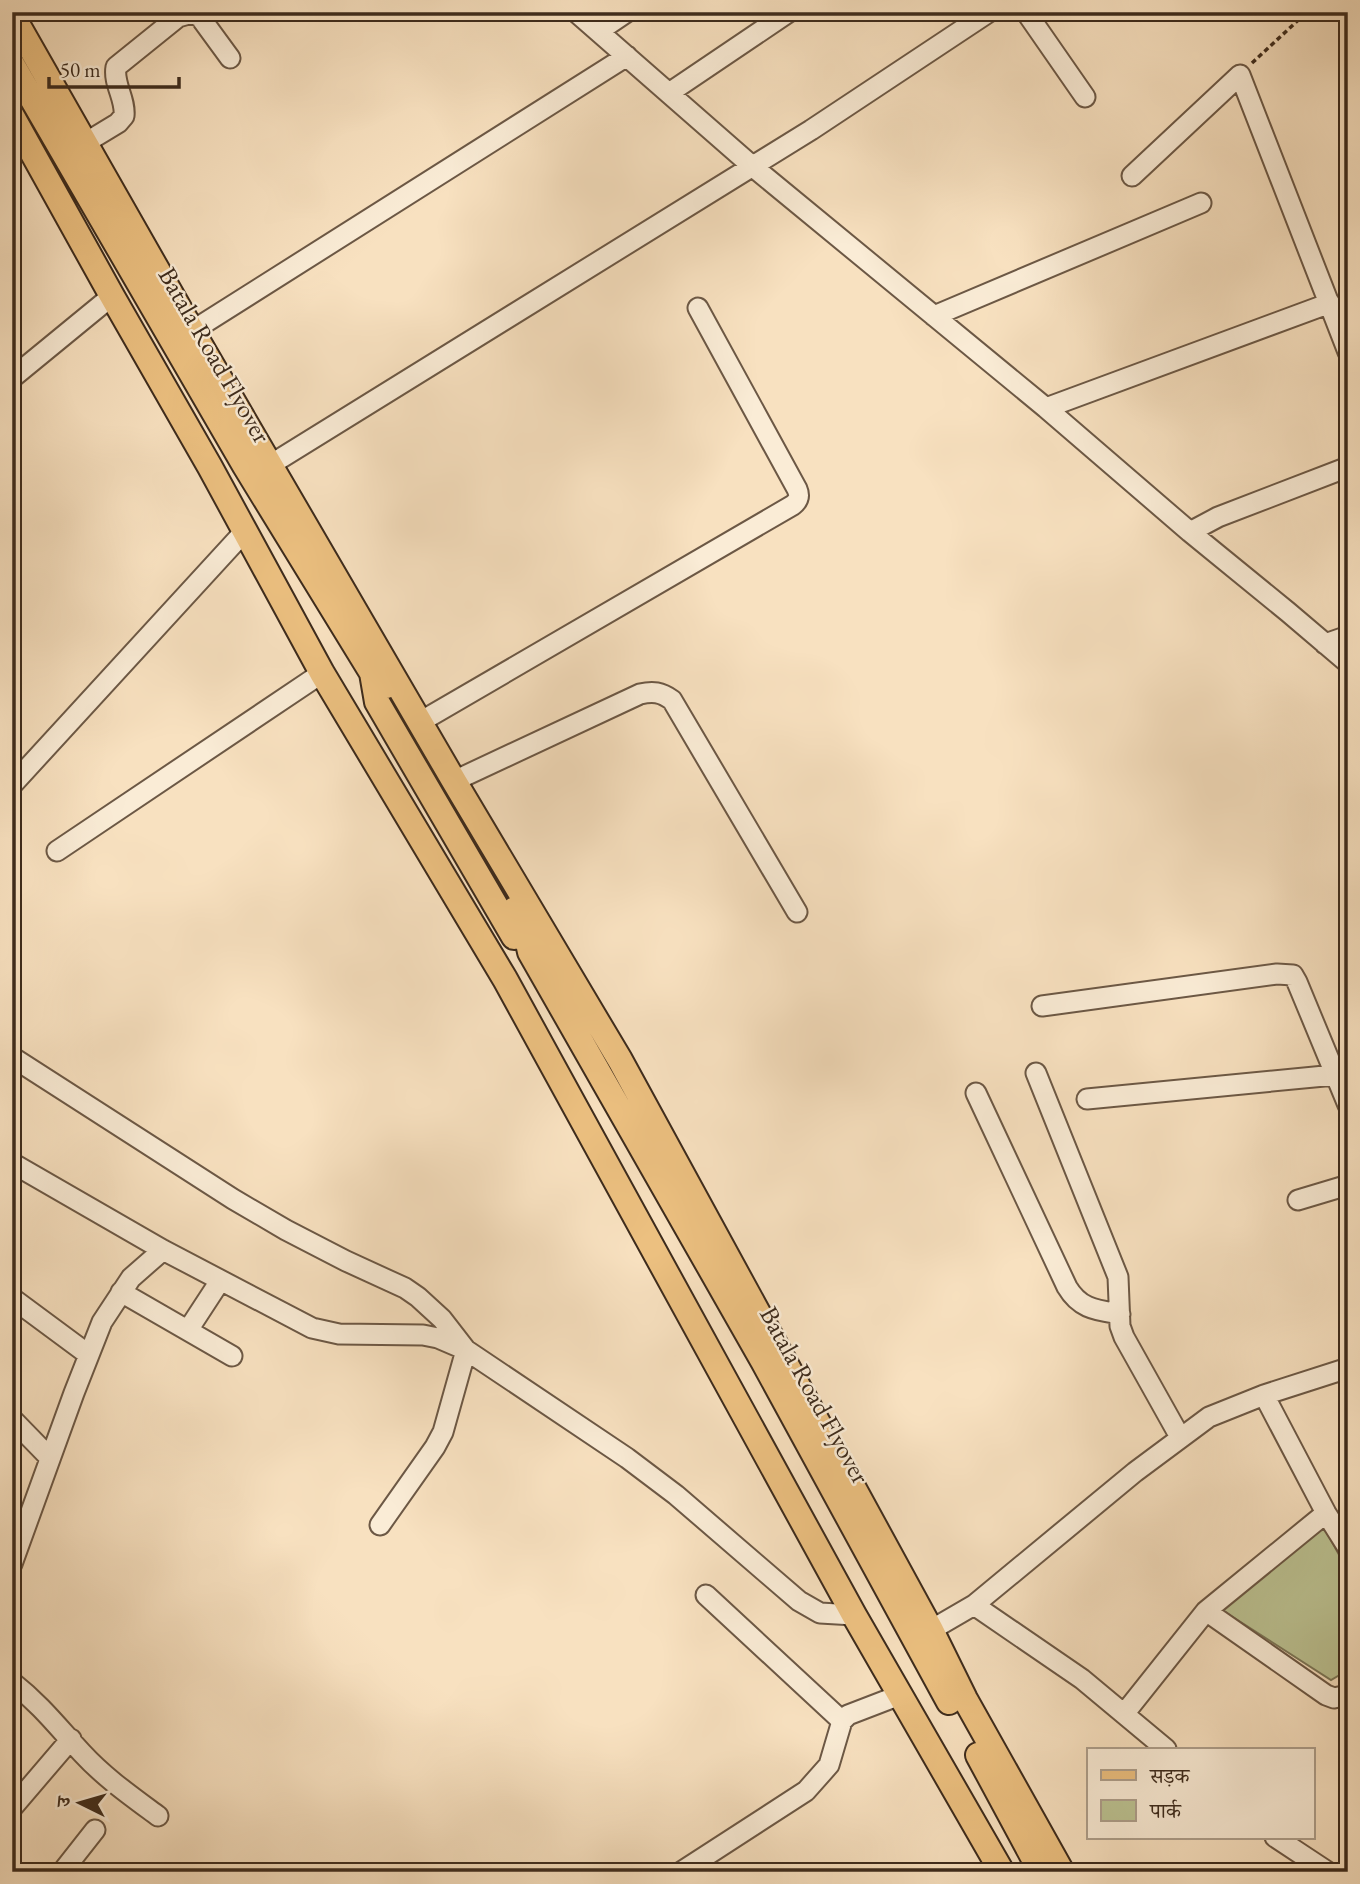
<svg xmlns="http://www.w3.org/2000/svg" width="1360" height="1884" font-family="'EB Garamond','Noto Serif Devanagari',serif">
<rect width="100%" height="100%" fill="#f8e1c0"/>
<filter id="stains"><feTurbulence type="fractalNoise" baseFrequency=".00286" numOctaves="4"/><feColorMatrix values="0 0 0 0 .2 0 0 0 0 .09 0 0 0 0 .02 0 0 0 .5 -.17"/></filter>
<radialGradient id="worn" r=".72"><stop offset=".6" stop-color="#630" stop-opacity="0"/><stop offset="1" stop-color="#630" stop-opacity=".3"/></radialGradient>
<!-- green -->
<path fill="#bcc393" stroke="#7c7758" stroke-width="2" d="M1316,1513L1348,1571V1670L1331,1680L1211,1603Z"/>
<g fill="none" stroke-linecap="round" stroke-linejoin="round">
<defs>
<path id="minor" d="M576,12L752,166L1046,408L1190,532L1288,612L1348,663
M1026,12L1085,97
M599,31L627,12
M669,93L789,12
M85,143L118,123L124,116C126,99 113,84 116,67L178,17L192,13L200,17L230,58
M1132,176L1240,75L1348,352
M934,316L1201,203
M192,331L627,56
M12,378L112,296
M1046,408L1330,303
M270,465L811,130L989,12
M1190,532L1218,517L1348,467
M1325,644L1348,636
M420,722L793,505C799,500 800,496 797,489L698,308
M454,781L640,694C653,691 661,692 672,700L797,912
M12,785L245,531
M57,851L322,673
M1042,1006L1277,974L1293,975L1297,982L1348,1105
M12,1057L233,1199L286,1230L346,1261L405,1288L418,1297L442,1319L466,1350L443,1432L435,1447L380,1525
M1036,1073L1118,1277L1120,1326L1124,1337L1180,1437
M976,1093L1067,1287C1080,1309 1096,1310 1120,1314
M1087,1099L1335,1075
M12,1163L163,1250L312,1328L339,1334L423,1335L438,1338L466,1350L627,1458L676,1495L799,1601L820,1613L854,1615
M1298,1200L1348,1185
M121,1292L232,1356
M12,1298L89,1355
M188,1330L220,1281
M1264,1395L1326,1513L1348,1548
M12,1419L50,1458
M12,1564L74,1393L102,1322L131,1278L163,1250
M706,1595L842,1721
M974,1605L1135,1472L1209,1417L1264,1395L1348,1368
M1206,1611L1326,1695L1334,1698L1348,1695
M931,1630L974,1605L1082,1679L1166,1749
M12,1682C41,1705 57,1726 82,1753C104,1777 131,1796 158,1816
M1124,1714L1206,1611L1326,1513
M12,1808L71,1739
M1275,1837L1328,1872
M62,1872L95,1830
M681,1872L806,1791L829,1765L842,1721L848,1715L900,1695"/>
<path id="major" d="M12,15L192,331L454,781L620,1060L931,1630L965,1699L1062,1872
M12,64L245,466L372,673L386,686
M12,116L112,296L210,467L322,673L505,979L854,1615L1002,1872
M372,673L377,702L514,937
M515,909L524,925L530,952L763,1361L949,1702
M978,1755L1041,1872"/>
</defs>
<!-- minor casing -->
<use href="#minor" stroke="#6c5845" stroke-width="23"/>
<!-- major casing -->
<use href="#major" stroke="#3d2b1c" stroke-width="28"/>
<!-- path -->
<path stroke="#3d2b1c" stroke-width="3.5" stroke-dasharray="5 3.5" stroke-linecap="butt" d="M1252,63L1307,12"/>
<!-- minor -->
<use href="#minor" stroke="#faecd6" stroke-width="19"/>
<!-- major -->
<use href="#major" stroke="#ecc080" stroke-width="24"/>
</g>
<g text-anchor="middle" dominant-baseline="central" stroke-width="5" stroke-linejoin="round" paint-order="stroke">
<!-- street labels -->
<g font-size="26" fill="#3d2b1c" stroke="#faecd6">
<text transform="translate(215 355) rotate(60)">Batala Road Flyover</text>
<text transform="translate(815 1395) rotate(61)">Batala Road Flyover</text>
</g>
</g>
<!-- margin -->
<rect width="1360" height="1884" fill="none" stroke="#f8e1c0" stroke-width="42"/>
<rect x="14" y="14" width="1332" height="1856" fill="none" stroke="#3d2b1c" stroke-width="3.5"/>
<rect x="21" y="21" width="1318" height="1842" fill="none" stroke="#3d2b1c" stroke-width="2"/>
<!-- legend -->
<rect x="1087" y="1748" width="228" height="91" fill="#faecd6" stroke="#ae9f8c" stroke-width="2"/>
<rect x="1101" y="1770" width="35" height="10" fill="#ecc080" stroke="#ae9f8c" stroke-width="2"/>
<text x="1150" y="1783" font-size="21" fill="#3d2b1c">सड़क</text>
<rect x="1101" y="1800" width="35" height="21" fill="#bcc393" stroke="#ae9f8c" stroke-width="2"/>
<text x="1150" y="1818" font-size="21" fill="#3d2b1c">पार्क</text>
<!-- north arrow -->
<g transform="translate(80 1803) rotate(275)" stroke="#faecd6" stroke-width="5" paint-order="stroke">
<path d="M0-5L12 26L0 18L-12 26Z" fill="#3d2b1c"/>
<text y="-10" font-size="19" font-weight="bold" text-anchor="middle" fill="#3d2b1c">उ</text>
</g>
<!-- scale -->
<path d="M49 77v10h130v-10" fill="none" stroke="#3d2b1c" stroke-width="3.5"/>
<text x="60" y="77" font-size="21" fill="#3d2b1c" stroke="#faecd6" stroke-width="5" paint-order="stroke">50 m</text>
<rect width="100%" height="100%" filter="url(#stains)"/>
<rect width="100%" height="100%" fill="url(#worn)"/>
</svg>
